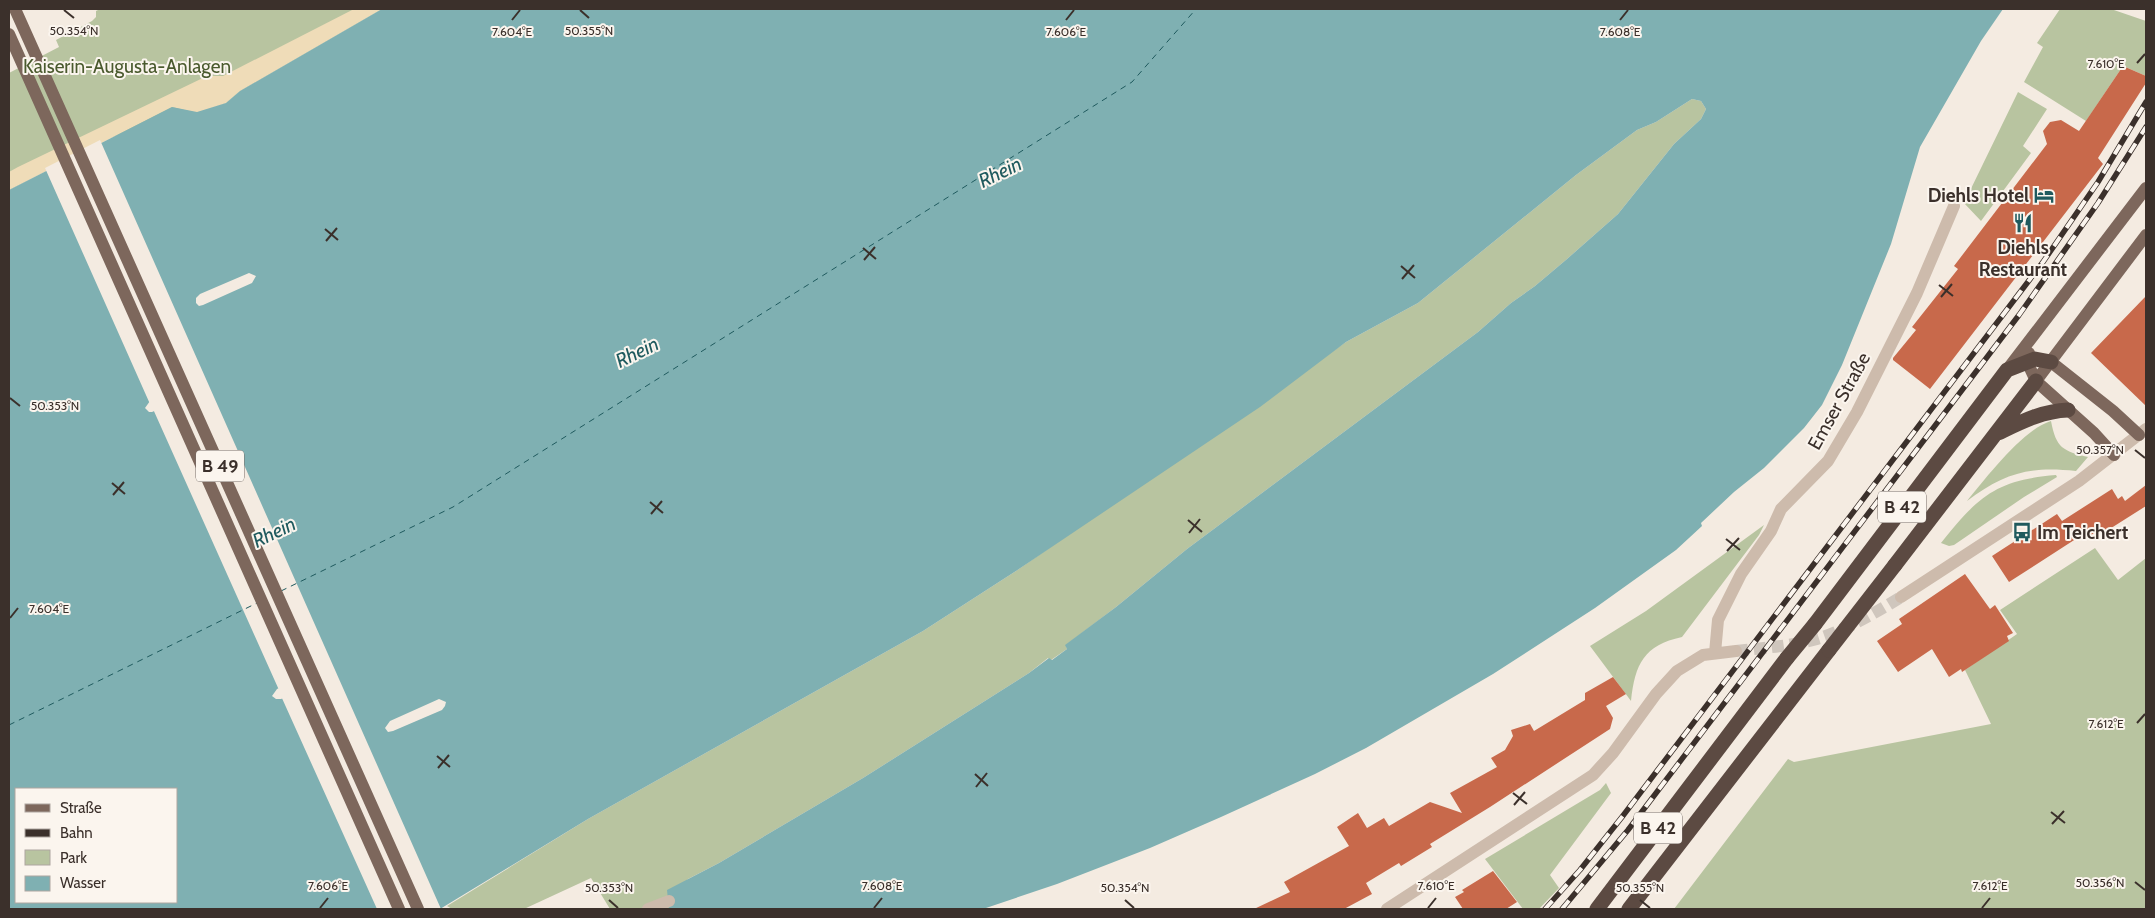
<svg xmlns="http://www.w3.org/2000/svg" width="2155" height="918" font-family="Cabin,sans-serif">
<rect width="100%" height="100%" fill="#f4ebe1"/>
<!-- green -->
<path fill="#b8c4a0" d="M100,9H382L240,91L226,103L109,138L9,190V73L59,47L56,40L92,21L96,17V11Z
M2060,9H2111L2146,21V76L2123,66L2086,121L2024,82L2043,47L2037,43Z
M2018,92L2047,109L2023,146L2031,153L1981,221L1964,203Z
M1692,99L1701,101L1706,109L1701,119L1674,144L1618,214L1567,259L1535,286L1511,303L1478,332L1187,549L1116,607L1066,645L1067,649L1051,660L1048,658L1029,673L863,778L719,863L688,879L669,901L670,909H610L591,878L524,909H452L447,906L588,819L923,631L1016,571L1346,342L1418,303L1576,175L1637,130L1656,122Z
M2051,421C2056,448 2063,451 2088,457L2076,471C2029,466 2004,473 1967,501C1986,478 2023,429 2051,421Z
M2056,475L2057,477L2024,497L1954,545L1949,546L1941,543C1978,497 1995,480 2056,475Z
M1764,525L1759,535L1682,637C1644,645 1635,664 1631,701L1590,646L1646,611Z
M2095,548L2118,580L2146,558V909H1674L1788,759L1794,762L1991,724L1965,670L2017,634L2000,610Z
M1606,783L1611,793L1550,875L1559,888L1539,909H1523L1485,859L1600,790Z"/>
<!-- sand -->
<path fill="#efdcb8" d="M354,9H382L240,91L226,103L197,113L172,107L9,190V172L18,167L207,76H223Z"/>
<!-- water -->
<path fill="#7fb0b2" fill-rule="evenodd" d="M382,9H2003L1981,41L1920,147L1891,244L1842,365L1822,405L1804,428L1764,468L1734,492L1701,523L1702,526L1676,550L1595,608L1493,674L1366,748L1315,774L1221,817L1150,848L1057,884L983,909H669L667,890L719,863L863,778L1029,673L1049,658L1052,660L1067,649L1065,645L1116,607L1187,549L1478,332L1511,303L1535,286L1567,259L1618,214L1674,144L1701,119L1706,109L1701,101L1692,99L1656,122L1637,130L1576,175L1418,303L1346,342L1260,407L1016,571L923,631L588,819L440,909H9V190L172,107L197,112L226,103L240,91ZM249,273L256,276L252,283L203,305L199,306L196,303V298L200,294ZM203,380L206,387L202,390L152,412H149L145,408L150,401ZM327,666L334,669L331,676L281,699H276L272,696L277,689ZM439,699L446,702L445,706L442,710L393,731L388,732L385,728L390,721ZM16,789H176V902H16Z"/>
<!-- pier -->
<path fill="#f4ebe1" d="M100,140L441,909H377L281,696L330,674L331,670L327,669L279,690L153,409L201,388L204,383L200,382L150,404L45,168Z"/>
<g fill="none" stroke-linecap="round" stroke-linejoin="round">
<!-- ferry -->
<path stroke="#1f5a5e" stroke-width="1" stroke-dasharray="6 5" stroke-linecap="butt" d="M281,591L453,507L1132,82L1196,9
M9,725L257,603"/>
</g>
<!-- building -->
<path fill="#c8694b" d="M2123,66L2146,76V83L2098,158L2103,164L1930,389L1893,360V358L1916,330L1912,327L1958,269L1954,266L2047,144L2043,131L2050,122L2061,120L2079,131Z
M2146,296V406L2091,353Z
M2146,485V506L2097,537L2094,533L2088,537L2085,533L2009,582L1992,556L2057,514L2062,521L2112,489L2118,499L2122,496L2125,501Z
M1965,574L1990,609L1995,605L2013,633L2007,636L2009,641L1962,672L1961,669L1949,677L1932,649L1898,672L1877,641L1902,624L1899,619Z
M1613,677L1626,694L1606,706L1613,718L1610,729L1490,807L1430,844L1432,847L1401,866L1399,863L1366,883L1372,894L1344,909H1254L1290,892L1284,882L1349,846L1337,827L1358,813L1367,828L1384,818L1389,826L1430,802L1462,813L1450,793L1497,767L1491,758L1505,750L1513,736L1511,730L1530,724L1534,731L1585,700V693Z
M1493,871L1517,902L1506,909H1463L1455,897L1464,892L1462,890Z"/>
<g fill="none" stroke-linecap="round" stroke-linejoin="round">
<!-- minor-tunnel -->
<path stroke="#cfc6bd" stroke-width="12" stroke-dasharray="12 6" stroke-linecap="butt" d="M1736,651C1763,648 1791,646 1817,639C1846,630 1875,613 1901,597"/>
<!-- minor -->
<path stroke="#cdbbac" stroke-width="12" d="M1901,597L2079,481L2146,429
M1715,653L1718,620L1741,574L1771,531L1781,509L1828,461L1857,412L1917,293L1954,206
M648,909L669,901
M1387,909L1593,775L1613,753L1656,694L1677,671L1703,655L1736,651"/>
<!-- major -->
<path stroke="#7d675c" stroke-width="12" d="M15,9L418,909
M9,34L399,909
M2029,353V366L2036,381L2094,433L2114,455
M2051,362L2113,411L2139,435
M2007,370L2146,188
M2036,381L2146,235"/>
<!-- highway -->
<path stroke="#5c4a42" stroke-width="15" d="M1998,433C2021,422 2042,411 2068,410
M1895,565L2036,381
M1815,624L2007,370L2035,359L2051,362
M1597,909L1787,658
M1629,909L1829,650"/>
<defs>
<path id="rail" d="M1545,909L1580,870L1622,817L2043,262L2098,182L2146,102
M1562,909L1628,830L2019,315L2098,203L2146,127"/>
</defs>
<!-- rail casing -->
<use href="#rail" stroke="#3b302b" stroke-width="5.5"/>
<!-- rail -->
<use href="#rail" stroke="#fbf5ee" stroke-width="4" stroke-dasharray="11" stroke-linecap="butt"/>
<!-- highway-bridge -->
<path stroke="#5c4a42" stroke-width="15" d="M1829,650L1895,565
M1787,658L1815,624"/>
</g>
<!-- ticks -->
<path fill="none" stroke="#3b302b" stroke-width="2" d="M64,10L74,18M580,10L589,18M512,20L520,10M1066,20L1074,10M1620,20L1628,10M2137,63L2145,54M325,229L338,240M326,241L337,228M863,248L876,259M864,260L875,247M1401,266L1415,278M1402,279L1414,265M1939,285L1953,296M1941,297L1952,284M10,398L20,406M2135,450L2145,458M112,483L125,494M113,495L124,482M650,502L663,513M651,514L662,501M1188,520L1202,532M1189,533L1200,519M1726,539L1740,550M1727,551L1739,538M10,618L18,608M2137,723L2145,714M437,756L450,767M438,768L449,755M975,774L988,786M976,787L987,773M1513,793L1527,804M1514,805L1525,792M2051,812L2065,823M2052,824L2064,811M2135,882L2145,890M609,900L618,908M1125,900L1134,908M1640,900L1650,908M320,908L328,898M874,908L882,898M1428,908L1436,898M1982,908L1990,898"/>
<!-- icons -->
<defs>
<symbol id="hotel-bare" viewBox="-9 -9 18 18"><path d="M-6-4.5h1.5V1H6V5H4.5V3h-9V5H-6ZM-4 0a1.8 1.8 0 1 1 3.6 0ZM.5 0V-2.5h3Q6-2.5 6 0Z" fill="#1f5a5e" stroke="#fbf5ee" stroke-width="2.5" paint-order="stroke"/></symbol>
<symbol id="restaurant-bare" viewBox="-9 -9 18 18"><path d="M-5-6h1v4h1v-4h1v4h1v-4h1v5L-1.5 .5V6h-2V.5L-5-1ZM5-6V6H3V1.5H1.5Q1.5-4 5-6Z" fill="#1f5a5e" stroke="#fbf5ee" stroke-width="2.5" paint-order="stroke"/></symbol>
<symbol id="bus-bare" viewBox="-9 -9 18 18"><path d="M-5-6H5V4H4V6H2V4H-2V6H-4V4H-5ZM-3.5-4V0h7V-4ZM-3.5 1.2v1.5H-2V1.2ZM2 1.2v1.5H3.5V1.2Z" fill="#1f5a5e" stroke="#fbf5ee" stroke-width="2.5" paint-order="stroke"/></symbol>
</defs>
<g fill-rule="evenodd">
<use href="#hotel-bare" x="2030" y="181" width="28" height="28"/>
<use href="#restaurant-bare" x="2009" y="209" width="28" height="28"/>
<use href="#bus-bare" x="2008" y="518" width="28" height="28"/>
</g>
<g text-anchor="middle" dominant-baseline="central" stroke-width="4" stroke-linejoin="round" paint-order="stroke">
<!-- shield labels -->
<g fill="#fbf5ee" stroke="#756b66" stroke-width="1">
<rect x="196" y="450.5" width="48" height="31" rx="4"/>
<rect x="1878" y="491.5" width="48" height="31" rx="4"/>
<rect x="1634" y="812.5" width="48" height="31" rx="4"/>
</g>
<g font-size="18" font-weight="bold" fill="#3b302b">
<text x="220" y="466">B 49</text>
<text x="1902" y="507">B 42</text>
<text x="1658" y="828">B 42</text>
</g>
<!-- park labels -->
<g font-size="19" fill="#4a5a2e" stroke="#fbf5ee">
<text x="127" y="66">Kaiserin-Augusta-Anlagen</text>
</g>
<!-- poi labels -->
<g font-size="19" font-weight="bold" fill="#3b302b" stroke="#fbf5ee" text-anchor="end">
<text x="2029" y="195">Diehls Hotel</text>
<text x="2023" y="247" text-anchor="middle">Diehls<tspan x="2023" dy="22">Restaurant</tspan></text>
<text x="2037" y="532" text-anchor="start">Im Teichert</text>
</g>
<!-- street labels -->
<g font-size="19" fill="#3b302b" stroke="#fbf5ee">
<text transform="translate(1839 401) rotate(-61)">Emser Straße</text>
</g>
<!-- water labels -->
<g font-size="20" font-style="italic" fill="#1f5a5e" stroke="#fbf5ee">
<text transform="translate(1000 172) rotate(-26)">Rhein</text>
<text transform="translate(637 352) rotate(-26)">Rhein</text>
<text transform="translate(274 532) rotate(-26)">Rhein</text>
</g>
</g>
<g font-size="12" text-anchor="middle" fill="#3b302b" stroke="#fbf5ee" stroke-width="4" stroke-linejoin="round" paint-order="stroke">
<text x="74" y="35">50.354°N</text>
<text x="589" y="35">50.355°N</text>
<text x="512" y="36">7.604°E</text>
<text x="1066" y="36">7.606°E</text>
<text x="1620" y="36">7.608°E</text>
<text x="2106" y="68">7.610°E</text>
<text x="55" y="410">50.353°N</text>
<text x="2100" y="454">50.357°N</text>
<text x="49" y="613">7.604°E</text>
<text x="2106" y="728">7.612°E</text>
<text x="2100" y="887">50.356°N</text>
<text x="328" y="890">7.606°E</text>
<text x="882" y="890">7.608°E</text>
<text x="1436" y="890">7.610°E</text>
<text x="1990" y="890">7.612°E</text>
<text x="609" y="892">50.353°N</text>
<text x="1125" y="892">50.354°N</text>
<text x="1640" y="892">50.355°N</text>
</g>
<!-- border -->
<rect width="2155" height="918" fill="none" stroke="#3b302b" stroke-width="20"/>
<!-- legend -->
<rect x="15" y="788" width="162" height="115" fill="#fbf5ee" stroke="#aea6a0"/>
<rect x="25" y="804" width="25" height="8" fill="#7d675c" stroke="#aea6a0"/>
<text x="60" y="813" font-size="15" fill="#3b302b">Straße</text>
<rect x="25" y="829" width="25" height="8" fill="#3b302b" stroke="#aea6a0"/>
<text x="60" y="838" font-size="15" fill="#3b302b">Bahn</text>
<rect x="25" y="850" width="25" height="15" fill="#b8c4a0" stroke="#aea6a0"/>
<text x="60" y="863" font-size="15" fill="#3b302b">Park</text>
<rect x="25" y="876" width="25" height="15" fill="#7fb0b2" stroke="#aea6a0"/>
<text x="60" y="888" font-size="15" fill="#3b302b">Wasser</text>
</svg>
